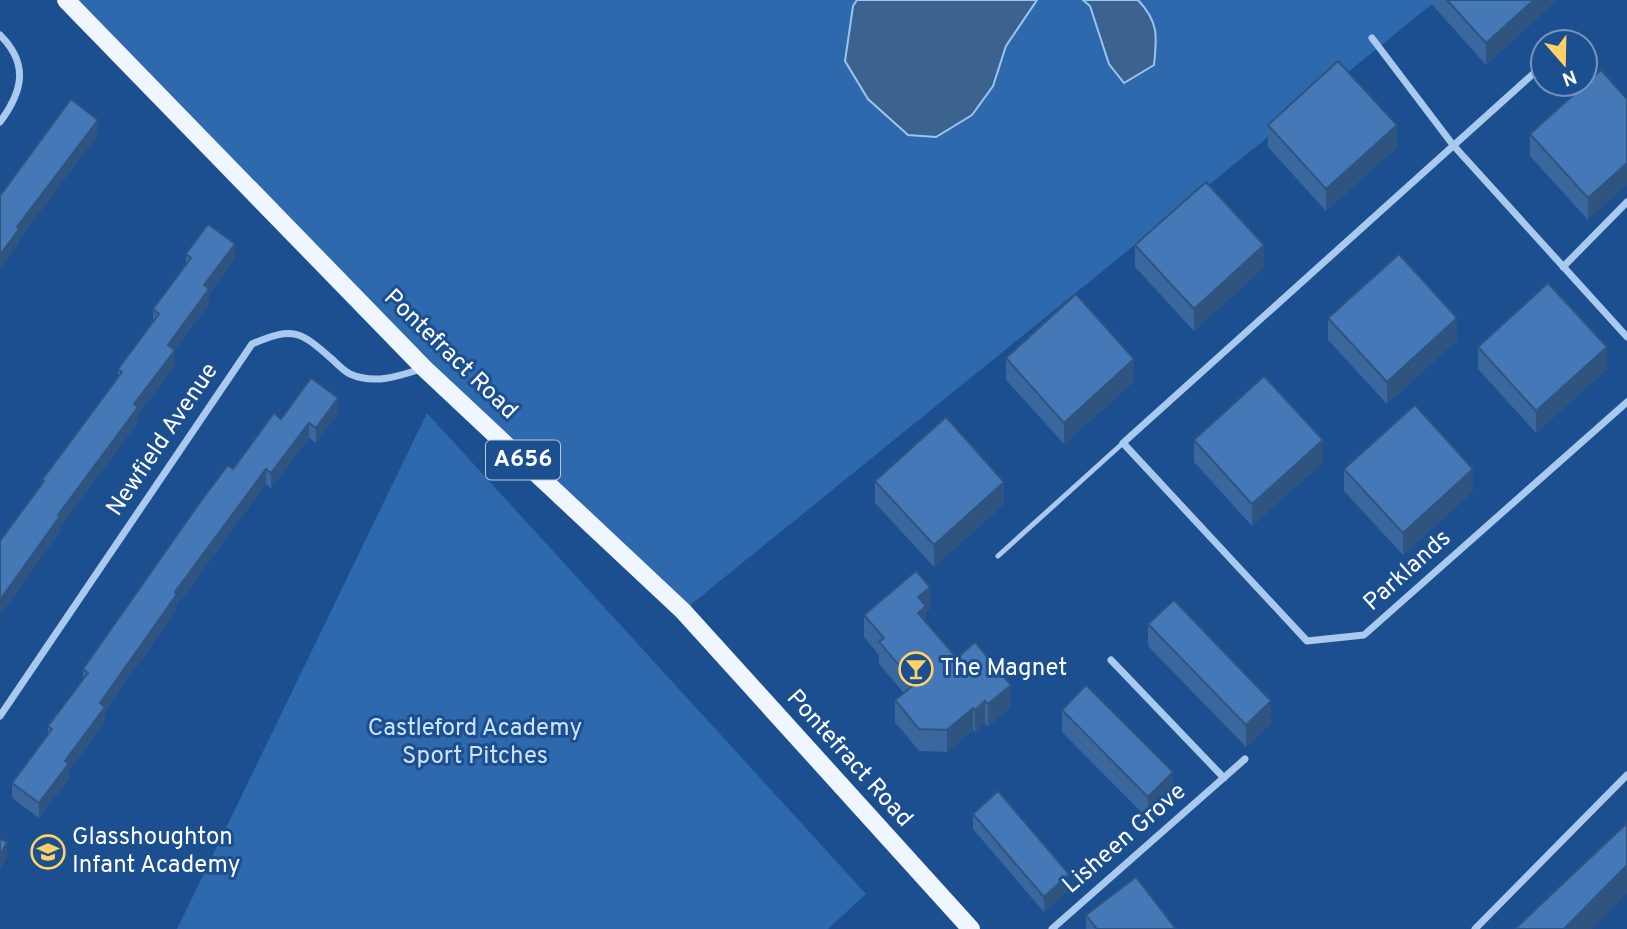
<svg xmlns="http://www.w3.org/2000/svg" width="1627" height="929" font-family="Overpass,sans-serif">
<rect width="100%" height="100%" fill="#1b4f8f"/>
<!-- green -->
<path fill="#2e69ad" d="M66,0H857L853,6L845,61L868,99L908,135L936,137L972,115L993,86L1006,46L1037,0H1083L1090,6L1109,64L1124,83L1154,65C1157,37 1159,22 1138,0H1437L683,611L424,368Z
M427,413L866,894L828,929H177Z"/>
<!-- water -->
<path fill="#3c6290" stroke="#9cc4f0" stroke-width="2" d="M857,0H1037L1006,46L993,86L972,115L936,137L908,135L868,99L845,61L853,6Z
M1083,0H1138C1159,22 1157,37 1154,65L1124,83L1109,64L1090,6Z"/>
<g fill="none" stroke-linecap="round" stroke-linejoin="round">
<!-- lane -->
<path stroke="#a9c9ee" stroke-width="5" d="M998,556L1123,443"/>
<!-- street -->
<path stroke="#a9c9ee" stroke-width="7" d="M0,35C29,64 23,91 0,122
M1372,38L1453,145L1627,337
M1543,65L1123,443L1307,641L1364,635L1627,402
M1563,267L1627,202
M1111,660L1224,778
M0,716L252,344C294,326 300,331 333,360C338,365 344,371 350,374C375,385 399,376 424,368
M1052,929L1245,759
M1475,929L1627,775"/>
<!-- primary -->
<path stroke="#f0f6ff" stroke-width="18" d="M66,0L424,368L683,611L971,929"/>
</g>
<!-- wall -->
<path fill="#3a679d" d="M1428,0H1556V1L1486,65Z
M1601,70L1588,220L1530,156V134Z
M1268,125L1397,147L1326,211L1268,147Z
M1135,245L1264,267L1194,331L1135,267Z
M186,254L235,259L209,294V304L175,350V365L138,415V422L60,527V531L0,615V541L42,484V480L118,378V369L153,322V309L186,265Z
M1328,318L1457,340L1387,404L1328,340Z
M1478,347L1607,369L1536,433L1478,369Z
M1006,358L1134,381L1064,444L1006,380Z
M338,413L316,443L309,438L271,488L266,484L177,605V609L105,711V722L69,771V778L39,818L12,798V783L48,733V726L83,679V669L281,419Z
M1194,440L1323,462L1252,526L1194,462Z
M1344,469L1473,491L1403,555L1344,491Z
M875,481L1004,504L934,567L875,503Z
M930,609L926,612V622L957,658L1011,707L988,726L985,723L975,732L973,730L947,752L919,751L895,722V700L904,693L879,664V655L864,637V615Z
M1148,624L1271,723L1246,747L1148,646Z
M1062,710L1173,794L1148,819L1062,732Z
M973,814L1069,889L1044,912L973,829Z
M1086,915L1176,929H1086Z"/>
<!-- shaded-wall -->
<path fill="#305480" d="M1534,0H1556V1L1486,65V43Z
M98,120V135L19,240V244L0,270V255L17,227Z
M1397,125V147L1326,211V189Z
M1627,163V185L1588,220V198Z
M235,244V259L209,294V304L175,350V365L138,415V422L60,527V531L0,615V600L58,515L168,345L204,285Z
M1264,245V267L1194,331V309Z
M1457,318V340L1387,404V382Z
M1607,347V369L1536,433V411Z
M1134,359V381L1064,444V423Z
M338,398V413L316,443V428Z
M309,423V438L271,488V473Z
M1323,440V462L1252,526V504Z
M266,469V484L177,605V609L105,711V722L69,771V778L39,818V803L100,703L175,592Z
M1473,469V491L1403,555V533Z
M1004,482V504L934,567V545Z
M930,587V609L926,612V628L918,635V597Z
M1011,685V707L988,726V704Z
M985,701V723L975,732V710Z
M1271,701V723L1246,747V725Z
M973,708V730L947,752V730Z
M1173,772V794L1148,819V797Z
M7,842V858L0,870V855Z
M1627,865V893L1592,929H1564Z
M1069,874V889L1044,912V897Z"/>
<!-- building -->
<path fill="#4478b7" stroke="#305480" stroke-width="2" d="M1447,0H1534L1486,43Z
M1338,61L1397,125L1326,189L1268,125Z
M1601,70L1627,99V163L1588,198L1530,134Z
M71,99L98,120L17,227L19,229L0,255V196Z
M1206,182L1264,245L1194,309L1135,245Z
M208,224L235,244L204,285L209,289L168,345L175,350L134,404L138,407L58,515L60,516L0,600V541L44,481L42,480L122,372L118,369L159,314L153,309L191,258L186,254Z
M1399,254L1457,318L1387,382L1328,318Z
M1548,283L1607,347L1536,411L1478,347Z
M1076,294L1134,359L1064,423L1006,358Z
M1264,376L1323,440L1252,504L1194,440Z
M311,378L338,398L316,428L309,423L271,473L266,469L175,592L177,594L100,703L105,707L65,761L69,763L39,803L12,783L52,729L48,726L88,673L83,669L198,505L228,465L233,469L274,413L281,419Z
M1415,405L1473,469L1403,533L1344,469Z
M946,417L1004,482L934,545L875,481Z
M916,571L930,587L918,597L926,606L918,613L957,658L975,642L1011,685L988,704L985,701L975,710L973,708L947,730L919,729L895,700L915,684L879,642L884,638L864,615Z
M1174,600L1271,701L1246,725L1148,624Z
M1086,685L1173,772L1148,797L1062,710Z
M998,791L1069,874L1044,897L973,814Z
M1627,823V865L1564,929H1515Z
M0,839L7,842L0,855Z
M1136,877L1176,929H1097L1086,915Z"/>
<!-- icons -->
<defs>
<symbol id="bar-ring" viewBox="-11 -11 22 22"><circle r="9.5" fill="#1b4f8f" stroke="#ffd166" stroke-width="1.5"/><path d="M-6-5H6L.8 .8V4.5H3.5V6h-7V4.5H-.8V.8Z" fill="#ffd166"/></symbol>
<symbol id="school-ring" viewBox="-11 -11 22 22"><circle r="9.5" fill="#1b4f8f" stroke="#ffd166" stroke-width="1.5"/><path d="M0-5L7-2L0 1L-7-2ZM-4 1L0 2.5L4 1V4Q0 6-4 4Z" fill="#ffd166"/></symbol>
</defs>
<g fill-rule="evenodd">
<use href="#bar-ring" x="897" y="650" width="38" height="38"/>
<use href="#school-ring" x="29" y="833" width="38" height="38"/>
</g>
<g text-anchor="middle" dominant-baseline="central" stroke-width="6" stroke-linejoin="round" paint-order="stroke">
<!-- shield labels -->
<rect fill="#1b4f8f" stroke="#bbcadd" stroke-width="2" x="486" y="440.5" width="74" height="39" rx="5"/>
<g font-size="23" font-weight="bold" fill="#fff">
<text x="523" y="460">A656</text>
</g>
<!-- street labels -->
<g font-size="24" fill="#fff" stroke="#1b4f8f">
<text transform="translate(450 355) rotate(44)">Pontefract Road</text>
<text transform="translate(163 440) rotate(-56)">Newfield Avenue</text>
<text transform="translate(1408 571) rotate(-42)">Parklands</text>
<text transform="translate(849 759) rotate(48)">Pontefract Road</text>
<text transform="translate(1125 839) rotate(-41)">Lisheen Grove</text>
</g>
<!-- poi labels -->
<g font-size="24" fill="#fff" stroke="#1b4f8f" text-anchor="start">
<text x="940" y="669">The Magnet</text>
<text x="72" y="838">Glasshoughton<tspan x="72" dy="28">Infant Academy</tspan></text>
</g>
<!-- park labels -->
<g font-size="24" fill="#cfe3fa" stroke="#1b4f8f">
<text x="475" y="729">Castleford Academy<tspan x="475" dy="28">Sport Pitches</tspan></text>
</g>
</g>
<!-- north arrow -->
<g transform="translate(1564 63) rotate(160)"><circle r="33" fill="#1b4f8f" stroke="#7695bc" stroke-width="2"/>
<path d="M0-5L12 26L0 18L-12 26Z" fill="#ffd166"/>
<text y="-10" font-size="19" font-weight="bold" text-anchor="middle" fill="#ffffff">N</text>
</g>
</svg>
